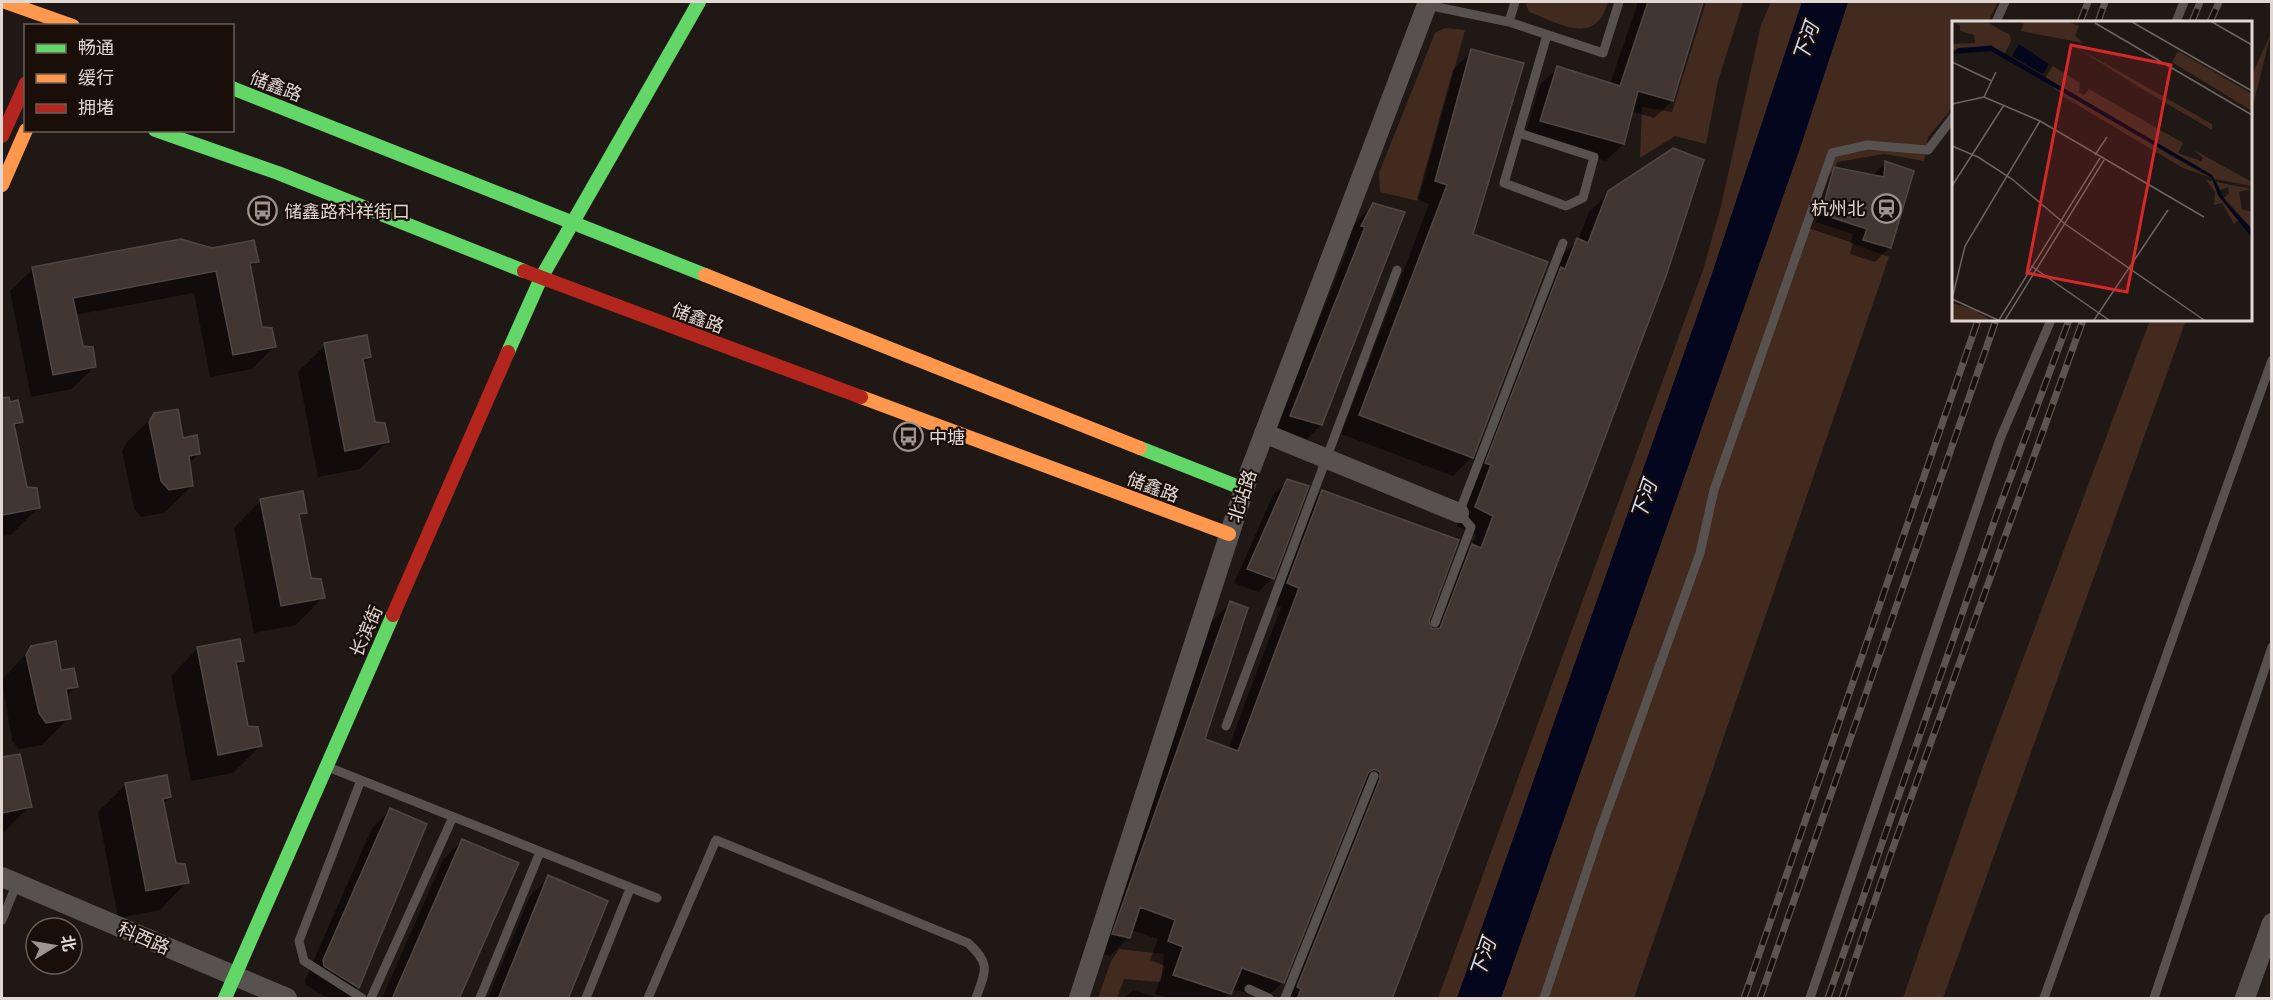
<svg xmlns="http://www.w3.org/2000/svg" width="2273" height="1000" font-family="'Space Grotesk','Noto Sans SC',sans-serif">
<rect width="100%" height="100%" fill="#201815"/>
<!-- green -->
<path fill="#422a1f" d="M1525,2H1608C1595,47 1561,24 1529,12Z
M1706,2H1743L1718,81L1706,144L1675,136L1640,158L1642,107L1672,112Z
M1771,2H1802L1711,277L1457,998H1438L1703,270L1721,206L1761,25Z
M1848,2H1998L1988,22H1954L1953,102L1949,112L1928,137L1924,161L1884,154L1837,162L1816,222L1853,234L1851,243L1889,257L1634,998H1501L1800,148Z
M1445,28L1465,30L1418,201L1380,192L1379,173L1435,33Z
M2271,33L2251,113V77Z
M2150,320H2186L1943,998H1903L1983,766Z
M1119,949L1164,954L1161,982L1124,979L1117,998H1098L1111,961Z"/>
<!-- water -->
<path fill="#03061c" d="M1802,2H1848L1800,148L1501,998H1457L1711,277Z"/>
<!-- shadow -->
<path fill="#0007" d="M1638,2H1702L1672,101L1654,118L1631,111L1623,144L1606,161L1524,138L1540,85L1557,68L1610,84Z
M1472,51V457L1453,476L1341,434L1429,204L1417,199L1453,70Z
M1886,163L1890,247L1875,262L1850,254L1853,243L1808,228L1820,183L1835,169L1872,176Z
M1609,193L1391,998H1282L1362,798L1359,791L1283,982L1266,998L1231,989L1224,998H1169L1155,994L1165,966L1150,960L1158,939L1131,930L1129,937L1110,956L1095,952L1211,622L1230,603L1203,740L1228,749L1281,607L1269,602L1303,510L1322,491L1429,627L1453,565L1471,547L1476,535L1457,526L1558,259L1578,240L1589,212Z
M1373,205L1321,425L1304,442L1274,433L1349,245L1345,243L1356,222Z
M257,261L250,268L261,328L275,346L252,369L210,377L194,293L75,315L82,348L95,366L72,389L31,397L10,291L33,269Z
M325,345L370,357L362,364L374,424L387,442L360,469L318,477L298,372Z
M17,402L21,422L14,429L26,489L39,507L11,535L2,536V405Z
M154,415L199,454L188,464L192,486L164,513L141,517L134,508L122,451L127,442Z
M1287,481L1273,578L1258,592L1234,583L1273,495Z
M261,500L305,512L298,519L310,579L323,597L296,625L254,633L234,528Z
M32,647L76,686L66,697L69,718L42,745L19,749L12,741L2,680Z
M198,648L243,660L235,667L247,728L260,746L233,773L191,781L171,676Z
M19,755L30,806L2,834V759Z
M166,777L170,797L163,804L174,864L187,882L160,910L118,918L98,812L125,785Z
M391,809L425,825L358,987L347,998H327L306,985L305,980L372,828Z
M462,841L458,998H382L443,860Z
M549,877L566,998H488L530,896Z
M1133,990L1158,998H1125Z"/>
<!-- building -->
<path fill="#413632" stroke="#4e4744" stroke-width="1.5" d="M1648,2H1703L1673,101L1638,91L1624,144L1540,121L1557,66L1620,86Z
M1471,49L1524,63L1473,234L1548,262L1473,458L1359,415L1447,185L1435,181Z
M1673,148L1704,160L1666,276L1392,999H1297L1301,989L1297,987L1380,779V772L1374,769L1368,773L1284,983L1242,968L1231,994L1173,975L1183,947L1168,941L1175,920L1140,907L1130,938L1112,934L1230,601L1248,608L1205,739L1238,751L1299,588L1287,583L1322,490L1459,540L1429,621L1432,629L1440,628L1472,544L1481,548L1493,516L1475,507L1491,465L1485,463L1561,267L1565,269L1577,238L1588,243L1608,191Z
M1885,161L1914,171L1891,248L1863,240L1867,229L1821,214L1834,167L1884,177Z
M1373,203L1405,212L1322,425L1290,416L1365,227L1361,226Z
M181,239L212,248L254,240L259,262L250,263L262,327L272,328L276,347L233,355L216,271L73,298L83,346L93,347L96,367L53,375L32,267Z
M367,335L371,357L363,359L375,422L385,423L389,442L345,451L324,343Z
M9,397L10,402L18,400L23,422L14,424L27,487L37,488L40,508L2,515V398Z
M178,409L183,438L197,435L200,454L189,456L193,486L169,490L161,481L149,422L154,413Z
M1287,479L1309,486L1274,579L1247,569Z
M303,491L307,513L299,514L311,578L321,579L325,598L281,606L260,499Z
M240,639L244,661L236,662L248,726L258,727L262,746L218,755L197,647Z
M56,641L61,670L74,668L78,687L66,689L71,719L46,723L39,713L26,655L31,646Z
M20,754L32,807L2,813V757Z
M167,775L171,797L163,799L176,863L185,864L189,883L146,891L125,783Z
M390,808L427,824L359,988L324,966L323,960Z
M462,839L519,863L459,999H392Z
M548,875L608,901L568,999H498Z"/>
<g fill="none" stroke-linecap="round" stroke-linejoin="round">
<!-- lane -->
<path stroke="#57514f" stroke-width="9" d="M1427,5L1509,22L1603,53L1619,2
M1509,22L1515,2
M1996,22L2005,2
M2176,22L2184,2
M1519,133L1594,157L1583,198L1566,206L1504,183L1547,35
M1435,623L1471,527L1459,513L1563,243
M1226,726L1397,270
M328,767L657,898
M361,780L299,941L304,961L362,998
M2,920L17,883
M1249,989L1269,998
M371,998L453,817
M480,998L540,852
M586,998L630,889
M648,998L716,840L968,943C992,964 985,972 976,998
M1285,998L1374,776
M1544,998L1600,831L1700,553L1714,490L1832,153L1867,145L1928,150L1954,116
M1810,998L2000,439L2051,320
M2044,998L2272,360
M2154,998L2272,647"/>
<!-- street -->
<path stroke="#57514f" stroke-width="20" d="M1264,433L1459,513
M2,877L287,998
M1079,998L1250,471L1428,2
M2245,998L2272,923"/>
<!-- fast -->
<path stroke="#63d668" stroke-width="14" d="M232,88L705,275
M155,130L278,173L524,271
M508,352L541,278L699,2
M1140,448L1244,489
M225,998L393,615"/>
<!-- slow -->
<path stroke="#ff974d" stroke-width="14" d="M5,2L73,26
M2,185L26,130
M705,275L1140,448
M861,397L1229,534"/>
<!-- jam -->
<path stroke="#b3261e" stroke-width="14" d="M2,136L26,83
M524,271L861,397
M393,615L508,352"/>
<defs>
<path id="rail" d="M2080,22L2088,2
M2098,22L2105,2
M2192,22L2200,2
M2210,22L2219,2
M1744,998L1978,320
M1760,998L1996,320
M1828,998L1998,511L2069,320
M1842,998L1890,856L2083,320"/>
</defs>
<!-- rail casing -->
<use href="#rail" stroke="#5b5451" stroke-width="7"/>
<!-- rail -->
<use href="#rail" stroke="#1a0e09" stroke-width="4.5" stroke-dasharray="14" stroke-linecap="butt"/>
</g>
<!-- icons -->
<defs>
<symbol id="station-ring" viewBox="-11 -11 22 22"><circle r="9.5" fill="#1a0e09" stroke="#9d9490" stroke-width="1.5"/><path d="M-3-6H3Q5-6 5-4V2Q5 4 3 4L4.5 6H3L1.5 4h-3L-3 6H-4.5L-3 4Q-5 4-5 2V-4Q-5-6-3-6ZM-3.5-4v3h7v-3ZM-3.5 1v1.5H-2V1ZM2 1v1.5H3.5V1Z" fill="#9d9490"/></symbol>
<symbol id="bus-ring" viewBox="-11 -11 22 22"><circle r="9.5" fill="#1a0e09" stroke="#9d9490" stroke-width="1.5"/><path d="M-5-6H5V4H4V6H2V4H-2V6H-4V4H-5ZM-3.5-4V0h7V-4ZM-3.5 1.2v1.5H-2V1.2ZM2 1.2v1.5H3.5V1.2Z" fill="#9d9490"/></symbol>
</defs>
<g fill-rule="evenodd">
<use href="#station-ring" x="1870" y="192" width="33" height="33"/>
<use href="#bus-ring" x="246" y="194" width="33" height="33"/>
<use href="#bus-ring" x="892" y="420" width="33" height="33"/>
</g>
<g text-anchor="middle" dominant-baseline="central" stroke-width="4.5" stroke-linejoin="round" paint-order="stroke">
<!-- street labels -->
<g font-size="18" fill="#e1d7d3" stroke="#1a0e09">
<text transform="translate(276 86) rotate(21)">储鑫路</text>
<text transform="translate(698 318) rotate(20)">储鑫路</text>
<text transform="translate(1153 487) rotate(20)">储鑫路</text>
<text transform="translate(1242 496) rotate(-72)">北站路</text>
<text transform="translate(366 631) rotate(-66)">长滨街</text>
<text transform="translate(144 938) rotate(23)">科西路</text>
</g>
<!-- poi labels -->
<g font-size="18" fill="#e1d7d3" stroke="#1a0e09" text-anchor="start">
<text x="1865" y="208" text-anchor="end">杭州北</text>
<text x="284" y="211">储鑫路科祥街口</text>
<text x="929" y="437">中塘</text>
</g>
<!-- water labels -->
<g font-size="20" font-style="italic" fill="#d1dff6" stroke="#1a0e09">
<text transform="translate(1806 42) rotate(-71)">下河</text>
<text transform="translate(1644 500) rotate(-71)">下河</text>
<text transform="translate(1483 958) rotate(-71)">下河</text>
</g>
</g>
<!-- overview -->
<g transform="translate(1952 21)">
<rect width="300" height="300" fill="#201815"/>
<path d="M0,1H35L58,14L59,20L52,34L39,24L0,29V23L23,22L22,14L8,10V4ZM72,1H117L127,5L123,15L131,22L69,10ZM122,25L260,103V109L190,68ZM226,30L300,73V90L220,41ZM101,45L128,62L127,71L132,74L137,68L231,122L226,132L249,140L251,137L242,129L300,161V165L263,158L93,57ZM99,64L235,144L260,157L231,147L112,76ZM254,159L261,160L266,174L286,199L282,203L270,182L262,184L263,171ZM264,161L300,168L287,171L290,188L300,191V208L272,177L277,172L276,166L268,169ZM0,282L23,289L38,299H0Z" fill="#422a1f"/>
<path d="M67,23L97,43L91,53L60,35ZM40,25L260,154L274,181L300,208V217L266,174L260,157L39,30L0,33L6,27Z" fill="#03061c"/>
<path fill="none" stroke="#6d6461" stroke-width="1.5" d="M180,1L300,70M260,1L300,24M143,2L300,94M0,41L40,60M32,76L88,100L252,196M0,83L32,76L44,51M0,125L26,136L60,158L113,203L252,299M143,134L155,116M0,165L52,84M79,245L157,299M0,278L13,225L88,100M0,278L46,299M47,299L148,137M53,299L152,139M142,299L216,189"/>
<path fill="#d62828" fill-opacity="0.15" stroke="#d62828" stroke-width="3" d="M119,24L219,44L175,271L75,252Z"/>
<rect width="300" height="300" fill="none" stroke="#e1d7d3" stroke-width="3"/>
</g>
<!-- border -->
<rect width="2273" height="1000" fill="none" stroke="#e1d7d3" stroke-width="6"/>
<!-- legend -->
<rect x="24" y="24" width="210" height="108" fill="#1a0e09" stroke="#6a5e5a" stroke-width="1.5"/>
<rect x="36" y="44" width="30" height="9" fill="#63d668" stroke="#6a5e5a" stroke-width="1.5"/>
<text x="78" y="54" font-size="18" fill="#e1d7d3">畅通</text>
<rect x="36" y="74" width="30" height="9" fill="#ff974d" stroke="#6a5e5a" stroke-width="1.5"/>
<text x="78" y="84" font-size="18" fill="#e1d7d3">缓行</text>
<rect x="36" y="104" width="30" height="9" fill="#b3261e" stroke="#6a5e5a" stroke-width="1.5"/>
<text x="78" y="114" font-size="18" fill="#e1d7d3">拥堵</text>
<!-- north arrow -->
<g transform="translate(54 946) rotate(79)"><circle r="28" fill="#1a0e09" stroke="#6a5e5a" stroke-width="1.5"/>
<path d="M0-4.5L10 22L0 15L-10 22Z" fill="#9d9490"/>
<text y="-9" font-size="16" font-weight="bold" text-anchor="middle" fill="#e1d7d3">北</text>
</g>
</svg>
